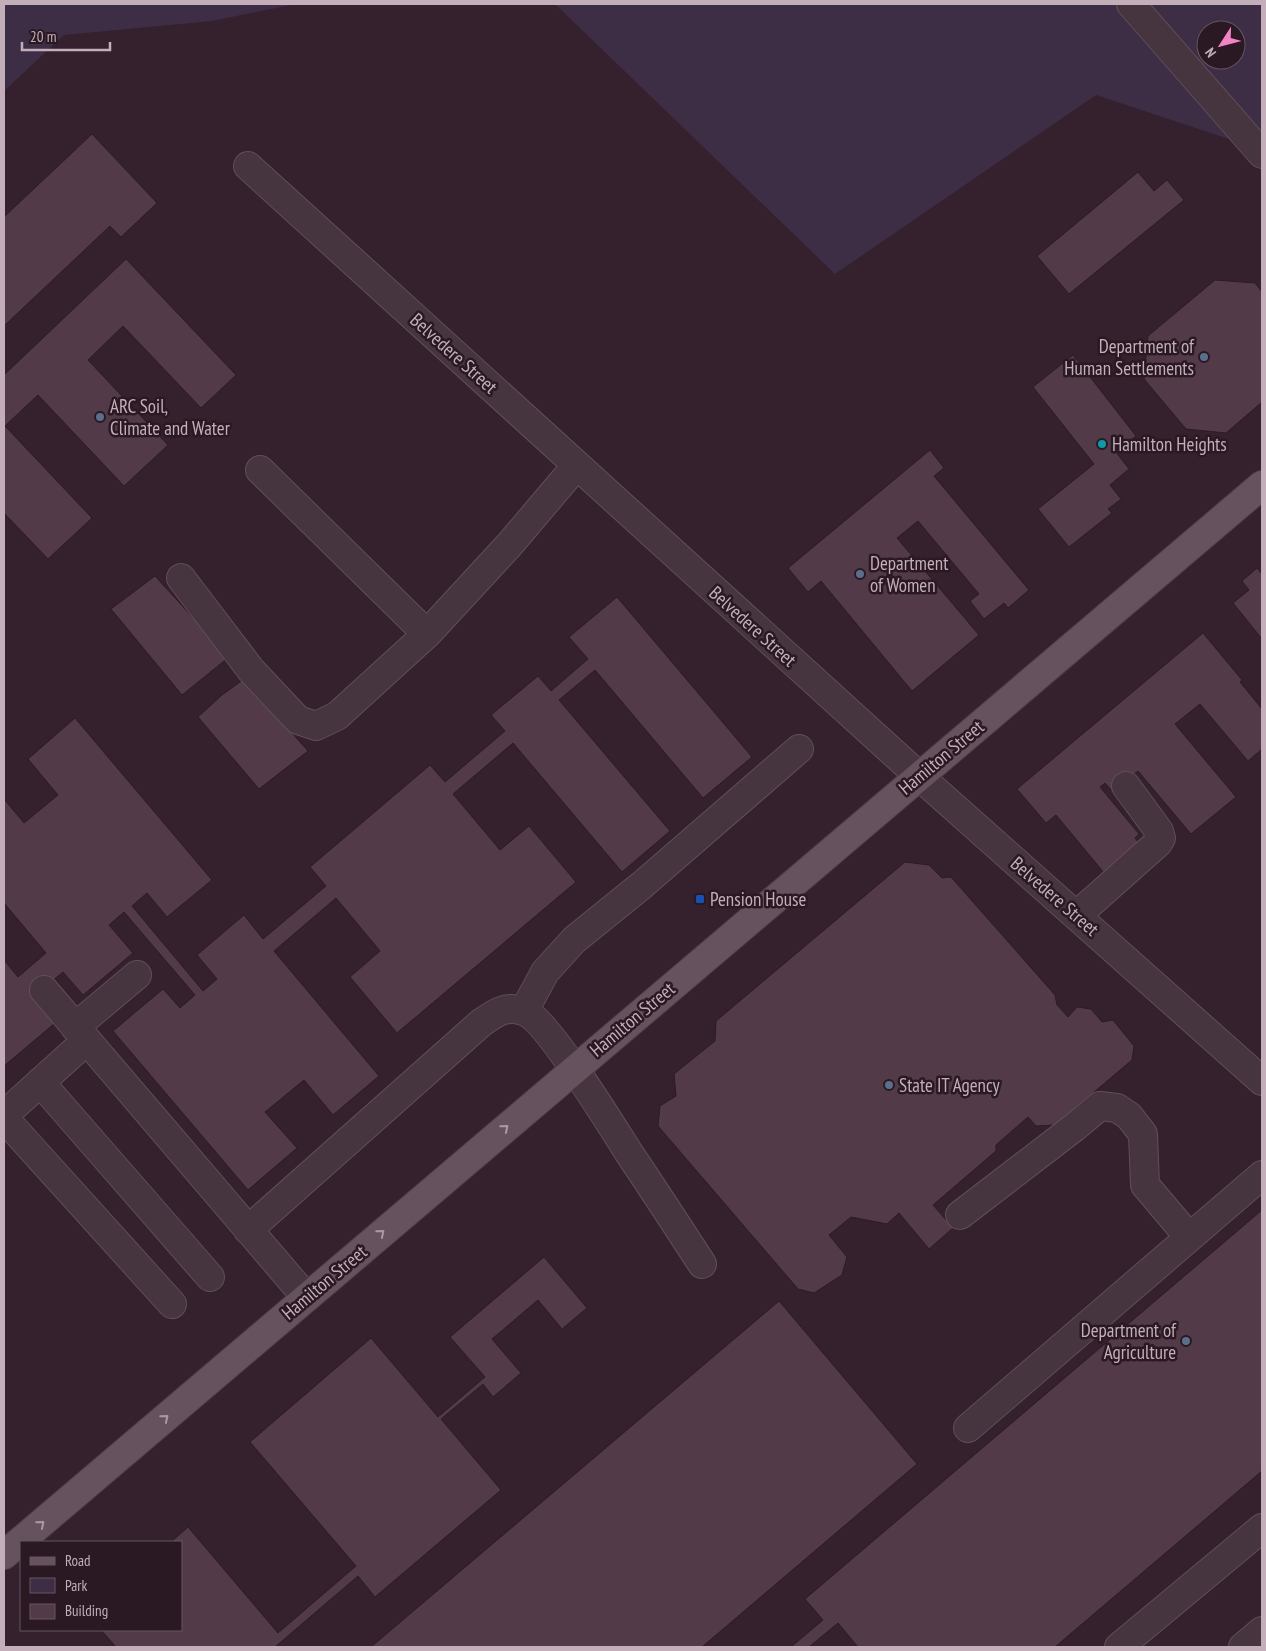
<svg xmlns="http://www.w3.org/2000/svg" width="1266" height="1651" font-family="'PT Sans Narrow',sans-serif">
<rect width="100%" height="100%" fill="#35202d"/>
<!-- green -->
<path fill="#3d2e46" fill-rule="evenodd" d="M4,4H296L212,21L64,35L4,91Z
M555,4H1262V150L1096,95L835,274ZM1206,30H1236V60H1206Z"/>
<!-- building -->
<path fill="#533a49" stroke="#2c1b25" d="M92,134L157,203L121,237L110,226L4,326V217Z
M1138,172L1154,191L1167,180L1184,200L1069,294L1037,256Z
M126,259L236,375L201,408L123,326L88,360L168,445L124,486L38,395L5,426L92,518L48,559L4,513V375Z
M1215,280L1255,283L1262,292V402L1226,433L1186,429L1144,379L1148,336Z
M1073,355L1136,436L1116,452L1129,469L1110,485L1121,499L1108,509L1112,513L1069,547L1038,509L1094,464L1033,387Z
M930,450L944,468L934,476L1029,590L1008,608L1004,603L984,619L970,601L979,594L918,521L897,538L979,635L912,691L821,581L808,592L788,568Z
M1257,568L1262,574V639L1233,603L1249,590L1242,581Z
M155,576L229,657L182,695L111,609Z
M617,597L752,757L703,798L595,670L559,700L670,831L622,872L513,743L453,794L500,850L529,826L576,882L397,1033L350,977L380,951L336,898L274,951L379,1076L333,1115L304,1080L265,1112L297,1148L248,1190L113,1031L163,989L180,1008L195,995L124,912L109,925L133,953L83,995L63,972L33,997L55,1023L4,1066V960L18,977L46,953L4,903V799L24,823L58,795L28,759L75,718L212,880L167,917L147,893L132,906L203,991L217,979L197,955L244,915L263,939L326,886L310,867L430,765L445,782L505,731L491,715L538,676L551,691L588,659L569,637Z
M1203,633L1242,680L1240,682L1262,709V749L1248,761L1200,704L1175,724L1236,797L1191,834L1138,771L1113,792L1105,783L1100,787L1139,834L1135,838L1145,851L1110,880L1056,815L1046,823L1017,789Z
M244,679L308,751L259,789L198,717L222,695Z
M905,862L929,865L942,878L951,877L1055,995L1057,1005L1068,1017L1077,1007L1091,1009L1102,1022L1113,1020L1134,1046L1132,1060L1055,1125L1036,1126L1028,1117L996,1145V1151L933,1205L953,1228L929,1249L899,1213L887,1224L851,1217L829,1235L847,1257L842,1275L814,1293L798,1289L658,1126L660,1106L676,1096L674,1074L715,1041L716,1021Z
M1262,1210V1471L1055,1647H858L838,1623L809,1647H791L823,1620L805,1599Z
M544,1257L587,1308L562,1329L538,1300L492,1339L521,1373L493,1397L483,1384L441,1419L501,1490L375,1597L358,1576L275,1647H116L101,1630H181V1542H171L188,1527L278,1633L356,1566L250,1442L371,1338L438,1417L485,1377L450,1337Z
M779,1301L917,1464L702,1647H371Z"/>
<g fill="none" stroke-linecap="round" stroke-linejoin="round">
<defs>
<path id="minor" d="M1131,4L1262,154
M248,166L919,776L1262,1081
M260,470L427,634
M181,578L251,670L298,720L316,726L337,716L427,634L510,544L577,465
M1077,915L1158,843L1161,838L1159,831L1126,786
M44,990L306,1297
M524,1011L545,972L574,940L642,885L799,749
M75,1027L137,975
M40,1082L210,1277
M4,1115L86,1041
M4,1118L172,1304
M960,1215L1076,1126L1100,1106L1117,1108L1129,1116L1143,1134L1145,1185L1189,1237
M248,1230L481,1023C495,1013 506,1005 523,1011C546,1018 613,1128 629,1153C654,1190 678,1227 702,1264
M968,1428L1262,1175
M1119,1647L1262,1528
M1243,1647L1262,1631"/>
<path id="major" d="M4,1555L1262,485"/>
</defs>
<!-- minor casing -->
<use href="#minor" stroke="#614e5a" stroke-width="30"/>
<!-- major casing -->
<use href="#major" stroke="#4f3d48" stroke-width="30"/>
<!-- minor -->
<use href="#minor" stroke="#46343f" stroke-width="28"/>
<!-- major -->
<use href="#major" stroke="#66515e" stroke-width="28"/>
</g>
<!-- one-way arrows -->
<defs><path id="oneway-chevron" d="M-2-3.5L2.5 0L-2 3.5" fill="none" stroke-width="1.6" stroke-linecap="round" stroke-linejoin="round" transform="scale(1.25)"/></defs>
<g stroke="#ac97a3">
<use href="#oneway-chevron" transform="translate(505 1128) rotate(-40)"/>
<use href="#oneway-chevron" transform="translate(381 1233) rotate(-40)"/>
<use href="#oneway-chevron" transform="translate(165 1418) rotate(-40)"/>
<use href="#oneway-chevron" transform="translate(41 1524) rotate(-40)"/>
</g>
<!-- markers -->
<g fill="#5c6f8a" stroke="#2a1923" stroke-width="2">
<circle cx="1204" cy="357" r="5"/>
<circle cx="100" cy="417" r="5"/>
<circle cx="860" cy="574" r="5"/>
<circle cx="889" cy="1085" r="5"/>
<circle cx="1186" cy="1341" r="5"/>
</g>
<circle fill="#0f9aa8" stroke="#2a1923" stroke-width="2" cx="1102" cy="444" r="5"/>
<rect fill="#1a4fb4" stroke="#2a1923" stroke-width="2" x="695" y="894" width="10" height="10" rx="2.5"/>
<g text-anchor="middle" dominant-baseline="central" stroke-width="5" stroke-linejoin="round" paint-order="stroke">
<!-- poi labels -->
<g font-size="19" fill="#c3aeba" stroke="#2a1923" text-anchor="start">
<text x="1194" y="346" text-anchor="end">Department of<tspan x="1194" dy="22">Human Settlements</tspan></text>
<text x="110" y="406">ARC Soil,<tspan x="110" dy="22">Climate and Water</tspan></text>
<text x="1112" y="444">Hamilton Heights</text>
<text x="870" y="563">Department<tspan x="870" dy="22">of Women</tspan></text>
<text x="710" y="899">Pension House</text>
<text x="899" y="1085">State IT Agency</text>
<text x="1176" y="1330" text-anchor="end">Department of<tspan x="1176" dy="22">Agriculture</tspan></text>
</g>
<!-- street labels -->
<g font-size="19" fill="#c3aeba" stroke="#2a1923">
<text transform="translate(454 353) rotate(42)">Belvedere Street</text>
<text transform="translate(753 626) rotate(42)">Belvedere Street</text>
<text transform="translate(941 757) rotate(-40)">Hamilton Street</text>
<text transform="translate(1055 896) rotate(41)">Belvedere Street</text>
<text transform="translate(632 1019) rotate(-40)">Hamilton Street</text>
<text transform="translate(324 1282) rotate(-40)">Hamilton Street</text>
</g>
</g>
<!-- border -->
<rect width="1266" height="1651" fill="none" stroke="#c3aeba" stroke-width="10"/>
<!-- legend -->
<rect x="20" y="1541" width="162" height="90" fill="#2a1923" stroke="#67555f"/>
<rect x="30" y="1557" width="25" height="8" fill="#66515e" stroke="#67555f"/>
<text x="65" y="1566" font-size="15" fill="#c3aeba">Road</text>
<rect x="30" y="1578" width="25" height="15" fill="#3d2e46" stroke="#67555f"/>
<text x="65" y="1591" font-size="15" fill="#c3aeba">Park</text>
<rect x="30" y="1604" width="25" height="15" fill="#533a49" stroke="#67555f"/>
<text x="65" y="1616" font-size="15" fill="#c3aeba">Building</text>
<!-- north arrow -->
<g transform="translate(1221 45) rotate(234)"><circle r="24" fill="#2a1923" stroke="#67555f"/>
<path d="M0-4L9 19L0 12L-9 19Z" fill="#f284c4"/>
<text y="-8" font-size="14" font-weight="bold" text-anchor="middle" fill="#c3aeba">N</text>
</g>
<!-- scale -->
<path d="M22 42v8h88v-8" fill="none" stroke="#c3aeba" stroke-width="2.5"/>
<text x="30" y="42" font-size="15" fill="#c3aeba" stroke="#2a1923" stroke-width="4" paint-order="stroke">20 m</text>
</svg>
